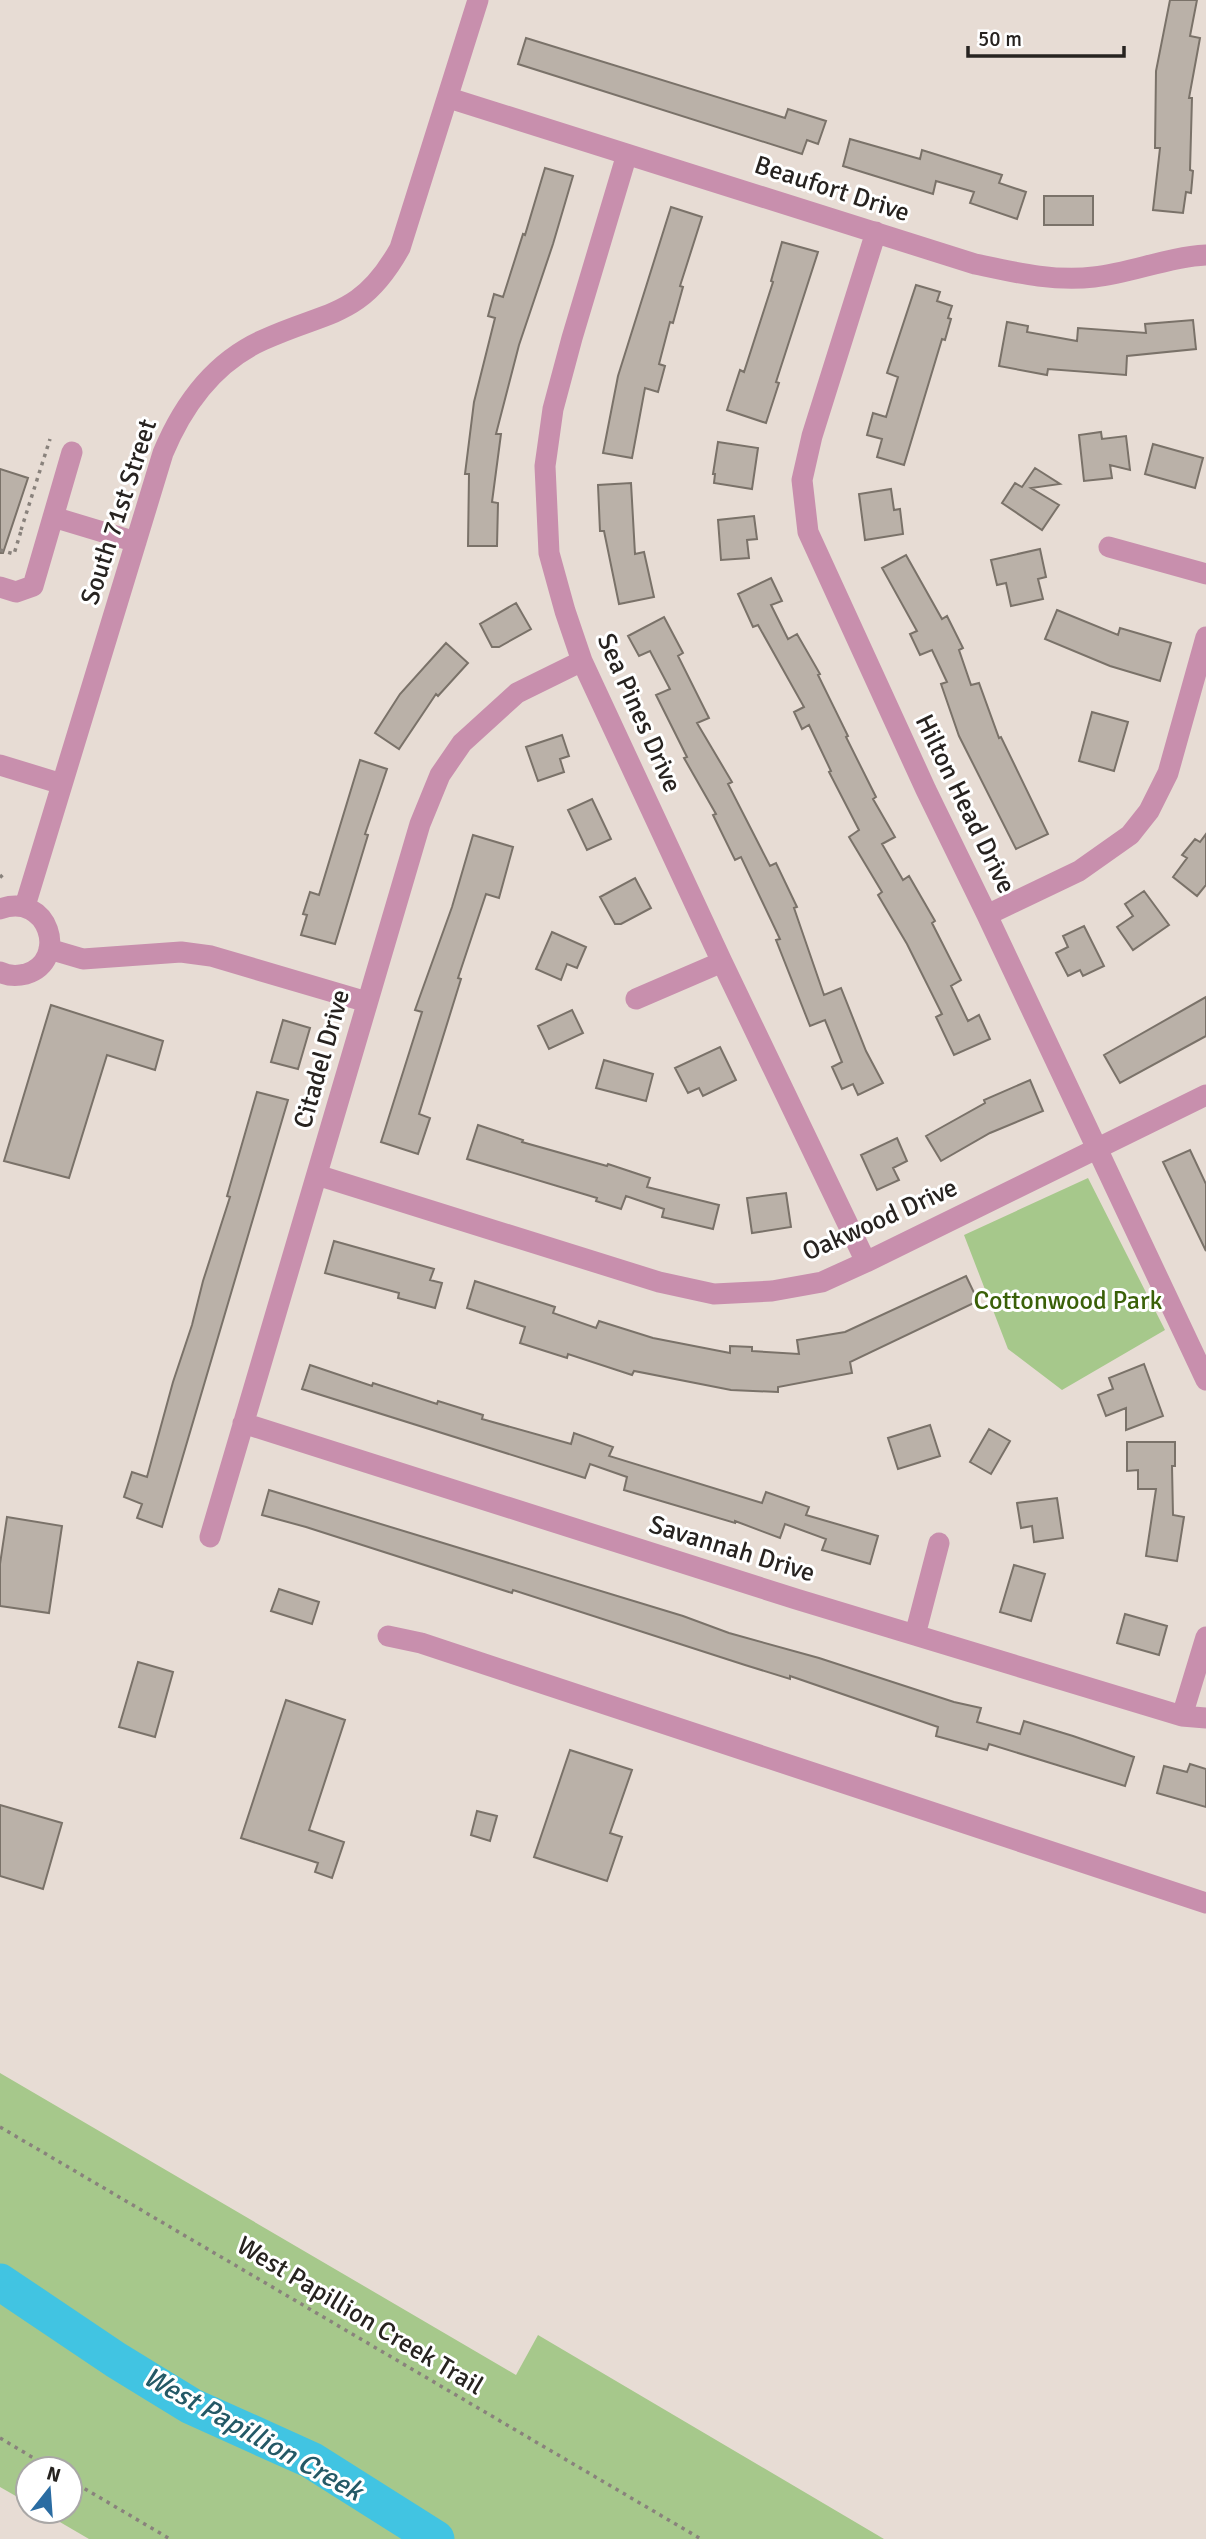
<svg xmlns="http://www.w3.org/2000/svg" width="1206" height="2539" font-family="Signika,sans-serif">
<rect width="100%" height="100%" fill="#e7dcd4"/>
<!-- green -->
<path fill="#a6c88b" d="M1088,1178L1165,1330L1062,1390L1008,1349L964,1235Z
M0,2073L516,2375L538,2335L884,2539H89L41,2511H70V2469H28V2503L0,2487Z"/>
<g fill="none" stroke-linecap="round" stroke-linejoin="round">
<!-- river -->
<path stroke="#41c4e2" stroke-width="37" d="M0,2282L116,2360L191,2406L311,2460L436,2539"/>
</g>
<!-- building -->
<path fill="#bab1a8" stroke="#7a7269" stroke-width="2" d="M1170,0H1197L1190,36L1200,38L1189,98H1192L1190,170L1193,171L1191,193L1186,192L1183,213L1153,210L1160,148H1155L1156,71Z
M526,38L785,118L788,109L826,121L818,144L807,140L802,154L518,64Z
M850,139L920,159L922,150L1002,175L999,183L1026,192L1017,219L970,203L974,192L936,181L933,194L843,166Z
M545,168L573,176L553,244L519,345L496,434H501L492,502L498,503L497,546H468L469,474H465L474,402L495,318L488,316L494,294L503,297L523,234L525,235Z
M1044,196H1093V225H1044Z
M671,207L702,217L680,286L683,287L673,323L670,322L659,364L665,366L658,392L645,388L632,458L603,453L618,376Z
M782,242L818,252L776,382L779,383L766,423L727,410L740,370L744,372L773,282L771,281Z
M916,285L940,292L937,301L952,306L948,318L951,319L945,340L942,339L904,465L877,457L882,439L867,435L873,413L886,417L898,377L887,373Z
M1193,320L1196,349L1127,356L1126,375L1048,369L1047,375L999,366L1007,322L1028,326L1027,332L1077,341L1078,328L1146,333L1145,324Z
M1101,432L1102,439L1126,436L1130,470L1110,465L1112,478L1084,481L1079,435Z
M718,442L758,448L752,489L714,483L715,474H713Z
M1153,444L1203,458L1195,488L1145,474Z
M1035,468L1060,484L1031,488L1059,505L1042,530L1002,503L1015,483L1022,487Z
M0,469L28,478L3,553H0Z
M631,483L635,554L644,552L654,597L619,604L604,531H600L598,485Z
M891,489L894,510L900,509L903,534L865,540L859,494Z
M754,516L757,539L747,540L749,558L721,560L718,520Z
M1040,549L1046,577L1038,579L1043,599L1011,606L1006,583L997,585L991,560Z
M906,555L942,619L947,616L963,648L959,650L971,685L979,683L999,738L1001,737L1048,834L1016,849L959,736L941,684L947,682L932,650L920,655L910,634L917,631L882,568Z
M771,578L782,601L771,605L788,639L797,634L820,674L818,675L848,736L846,737L876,797L873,799L895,837L882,844L903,880L909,876L935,921L932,923L961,980L951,986L968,1021L979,1015L990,1039L954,1055L936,1017L942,1014L907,944L878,895L882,892L849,837L859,830L829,772L831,771L809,725L802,729L794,712L804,707L758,625L753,627L738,594Z
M516,603L531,629L499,647H492L480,624Z
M1057,610L1118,635L1120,628L1171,643L1160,681L1110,666L1045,639Z
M664,617L683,653L678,656L709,718L697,723L732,782L728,784L770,866L776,863L797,907L794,908L824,995L841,988L866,1051L883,1083L858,1095L853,1084L842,1089L832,1067L842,1062L825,1020L810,1026L776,940L780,939L741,857L735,860L713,815L716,814L684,758L687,757L656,695L670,689L650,651L639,656L628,636Z
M446,643L468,663L438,696L436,694L399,749L375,733L400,694Z
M1092,712L1128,722L1114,771L1079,761Z
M562,735L569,756L560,759L564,772L538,781L526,747Z
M360,760L387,769L365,834L368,835L335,944L301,935L307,915L303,914L310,892L319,895Z
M592,799L611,839L587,850L568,810Z
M1206,834V885L1197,896L1173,877L1187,858L1182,855L1195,839L1200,842Z
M473,835L513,847L499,898L486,894L458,978L461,979L419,1114L430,1118L418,1154L381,1142L422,1012L415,1010L452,907Z
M635,878L651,908L621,924H615L600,897Z
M1144,891L1169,925L1133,950L1117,927L1133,916L1125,904Z
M1084,926L1104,966L1083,976L1080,970L1068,976L1056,953L1068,947L1063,936Z
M552,932L586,947L577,968L567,964L561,980L536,969Z
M1206,997V1036L1120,1083L1104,1055Z
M51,1005L163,1041L155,1070L107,1055L69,1178L4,1161Z
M572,1010L583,1033L549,1049L538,1026Z
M283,1020L310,1028L298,1069L271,1062Z
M720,1047L736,1080L703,1096L699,1088L688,1093L675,1068Z
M604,1060L653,1074L646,1101L596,1088Z
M1030,1080L1043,1111L990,1133L941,1161L926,1136L985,1103L984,1100Z
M257,1092L288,1100L162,1527L137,1518L142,1504L124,1497L132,1472L147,1477L173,1382L192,1325L203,1281L230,1197L227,1196Z
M478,1125L523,1140L522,1142L607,1166L608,1164L650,1178L647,1187L719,1205L713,1229L662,1217L664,1209L626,1196L621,1209L596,1201L597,1198L467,1159Z
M897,1138L907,1161L893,1168L899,1180L877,1190L861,1155Z
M1190,1150L1206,1184V1251L1163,1162Z
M786,1193L791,1227L752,1233L747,1198Z
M334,1241L434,1269L430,1280L442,1283L435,1308L398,1298L399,1293L325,1273Z
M966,1276L978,1301L850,1362L852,1373L778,1387V1392L731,1390L634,1371L632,1375L568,1354L567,1358L520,1343L525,1327L467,1308L475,1281L555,1307L553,1313L596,1328L599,1321L653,1338L730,1353V1346L752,1347V1351L799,1354L797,1340L845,1332Z
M1144,1364L1163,1416L1126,1430V1408L1106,1416L1098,1395L1113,1389L1109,1378Z
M310,1365L372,1386L373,1383L437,1404L438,1401L483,1415L482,1419L571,1444L574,1433L613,1447L609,1456L762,1503L766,1492L809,1507L806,1515L878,1536L870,1564L822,1550L826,1539L785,1524L780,1538L735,1521V1523L624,1490L627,1477L590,1464L585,1478L302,1389Z
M930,1425L940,1456L898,1469L888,1438Z
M989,1429L1010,1441L991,1474L970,1462Z
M1127,1442H1175V1466H1172L1173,1515L1184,1517L1177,1561L1146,1556L1156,1489H1138V1470L1127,1471Z
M269,1490L683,1616L729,1633L819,1658L954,1702L981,1708L977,1722L1020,1734L1024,1721L1073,1736L1134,1757L1125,1786L989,1744L987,1750L936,1736L938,1727L790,1676V1679L745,1665L513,1590L512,1593L306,1527L262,1515Z
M1057,1498L1063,1538L1034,1542L1032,1526L1021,1528L1017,1503Z
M7,1517L62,1526L49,1613L0,1606V1564Z
M1014,1565L1045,1574L1031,1621L1000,1612Z
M279,1589L319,1602L312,1624L271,1611Z
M1125,1614L1167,1626L1159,1655L1117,1643Z
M138,1662L173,1672L155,1737L119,1727Z
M286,1700L345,1720L309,1830L344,1842L332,1878L315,1872L318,1863L241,1838Z
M570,1750L632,1770L610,1833L622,1837L607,1881L534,1857Z
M1190,1764L1206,1769V1807L1157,1793L1164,1766L1187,1772Z
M0,1805L62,1823L43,1889L0,1876Z
M477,1811L497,1816L490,1841L471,1835Z"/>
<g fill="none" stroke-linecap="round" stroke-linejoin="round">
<!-- path -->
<path stroke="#89827c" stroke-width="3.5" stroke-dasharray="3.5 5" stroke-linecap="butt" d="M21,530L50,439
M0,550L14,554L21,531
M0,875L3,878
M0,2127L701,2539
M0,2438L52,2469
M70,2480L170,2539"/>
<!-- minor -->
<path stroke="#c88fad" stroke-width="21" d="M449,98L975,264C1013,272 1054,282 1094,277C1132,273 1167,257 1206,255
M627,154L572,338L553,409L545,466L549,553L565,611L582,661L722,962L866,1262
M876,232L812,436L802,480L808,532L926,790L987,915L1206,1380
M53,517L136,542
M1109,547L1206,574
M0,587L16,592L33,586L72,452
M0,765L62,784
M25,906L163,453C183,405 214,362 263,340C328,310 361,318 400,248L478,0
M0,909C48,891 70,960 26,974C18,976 8,976 0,972
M987,915L1079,871L1130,835L1149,811L1168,773L1206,637
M49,949L83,959L181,952L211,956L367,1002
M636,999L722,962
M317,1175L659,1282L714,1294L772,1291L822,1282L866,1262L1206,1095
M243,1423L796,1599L1182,1716L1206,1718
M210,1537L420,824L440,775L462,743L517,693L582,661
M915,1635L939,1543
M388,1636L421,1643L1206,1903
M1182,1716L1206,1637"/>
</g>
<g text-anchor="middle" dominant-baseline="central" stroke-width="6" stroke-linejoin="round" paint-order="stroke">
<!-- street labels -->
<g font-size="26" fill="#272320" stroke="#fff">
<text transform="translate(832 189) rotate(18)">Beaufort Drive</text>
<text transform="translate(119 512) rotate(-72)">South 71st Street</text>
<text transform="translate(639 713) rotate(66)">Sea Pines Drive</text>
<text transform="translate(965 804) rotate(64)">Hilton Head Drive</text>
<text transform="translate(322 1059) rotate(-74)">Citadel Drive</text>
<text transform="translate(880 1220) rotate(-24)">Oakwood Drive</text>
<text transform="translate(732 1549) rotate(17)">Savannah Drive</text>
<text transform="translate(360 2316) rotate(31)">West Papillion Creek Trail</text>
</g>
<!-- park labels -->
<g font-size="26" fill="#3a6008" stroke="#fff">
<text x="1068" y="1301">Cottonwood Park</text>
</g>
<!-- water labels -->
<g font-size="28" font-style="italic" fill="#245966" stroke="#fff">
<text transform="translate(253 2434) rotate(29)">West Papillion Creek</text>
</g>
</g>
<!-- north arrow -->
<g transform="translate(49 2490) rotate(17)"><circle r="33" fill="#ffffff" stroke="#a9a7a6" stroke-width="2"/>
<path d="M0-5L12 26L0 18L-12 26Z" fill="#2a6ca2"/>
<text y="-10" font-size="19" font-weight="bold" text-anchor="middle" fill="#272320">N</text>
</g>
<!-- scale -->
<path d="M968 46v10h156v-10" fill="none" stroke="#272320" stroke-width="3.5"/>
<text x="978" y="46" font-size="21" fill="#272320" stroke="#ffffff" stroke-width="5" paint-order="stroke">50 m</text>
</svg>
